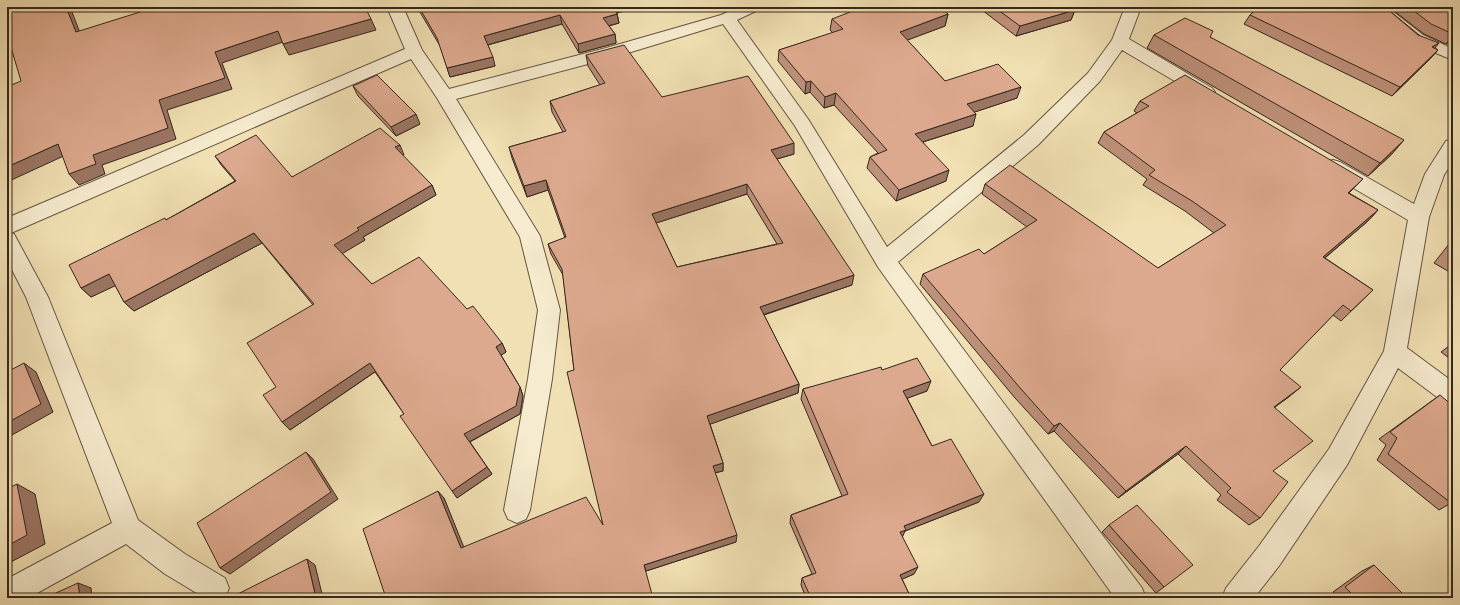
<svg xmlns="http://www.w3.org/2000/svg" width="1460" height="605" font-family="'Gentium Book Plus',serif">
<rect width="100%" height="100%" fill="#f1e0b3"/>
<filter id="stains"><feTurbulence type="fractalNoise" baseFrequency=".005" numOctaves="4"/><feColorMatrix values="0 0 0 0 .2 0 0 0 0 .09 0 0 0 0 .02 0 0 0 .5 -.17"/></filter>
<radialGradient id="worn" r=".72"><stop offset=".6" stop-color="#630" stop-opacity="0"/><stop offset="1" stop-color="#630" stop-opacity=".3"/></radialGradient>
<g fill="none" stroke-linecap="round" stroke-linejoin="round">
<defs>
<path id="minor" d="M387,7H403L422,50L449,89L606,48L721,15L739,7H760L758,10L737,20L808,119L887,247L1024,135L1088,73L1112,40L1125,7H1141L1129,39L1212,88L1215,92L1212,96L1206,98L1200,96L1122,50L1100,81L1038,145L898,262L1142,588L1146,598H1115L878,267L795,126L723,24L618,56L456,99L540,236L560,310L552,379L530,510L526,519L517,523L508,519L504,510L528,379L538,310L520,237L437,98L411,59L11,233L14,234L48,297L138,520L185,554L225,578L229,588L225,598H205L165,574L126,544L28,598H7V579L112,523L26,297L7,260V218L405,49Z
M1369,7H1387L1423,35L1453,49V60L1411,43Z
M1453,139V161L1444,175L1429,217L1407,348L1453,382V406L1445,403L1398,368L1347,465L1279,566L1254,598H1222L1226,588L1259,546L1329,449L1384,351L1408,220L1326,172L1323,167L1326,162L1333,160L1340,162L1414,204L1425,174L1446,141Z"/>
</defs>
<!-- minor casing -->
<use href="#minor" stroke="#645543" stroke-width="2"/>
<!-- minor -->
<use href="#minor" fill="#f6ebce" fill-rule="evenodd"/>
</g>
<!-- wall -->
<path fill="#be917a" stroke="#35271e" fill-rule="evenodd" d="M417,7H480L482,9L490,7H638L617,13L619,23L609,26L615,34L616,43L579,53L562,24L488,45L495,66L450,77L440,46Z
M978,7H1072L1075,10L1071,20L1016,36Z
M1245,7H1385L1435,48L1438,50L1430,59L1392,96L1244,24L1250,15L1254,11Z
M1389,7H1453V40L1446,44L1424,34Z
M948,14L945,26L907,40L945,81L1017,98L974,112L973,126L923,142L946,181L896,201L867,168L870,157L878,153L834,105L824,108L810,92L805,94L778,61L779,50L833,33L830,30L832,19Z
M1154,35L1210,37L1392,154L1368,176L1147,48Z
M586,55L662,97L794,154L777,159L852,285L764,315L799,384L798,393L710,424L723,463V471L715,473L736,542L646,571L386,598L444,498L463,547L603,525L574,370L563,275L551,254L548,244L565,238L548,190L527,197L512,158L509,147L563,132L552,112L550,101L600,85L588,66ZM747,194L777,244L677,267L656,223Z
M353,86L420,124L396,136L358,96Z
M1140,101L1353,189L1349,193L1378,210L1368,221L1325,258L1373,290L1341,321L1333,315L1280,370L1290,396L1275,407L1273,471L1260,518L1249,525L1217,500L1221,495L1178,454L1118,498L1054,431L1048,434L1015,398L920,284L923,274L984,254L1027,227L982,194L985,184L1158,268L1214,233L1185,211L1143,185L1147,179L1098,143L1104,132L1137,113L1134,111Z
M404,155L403,156L432,185L436,195L363,237L365,240L342,253L372,284L467,309L502,343L506,352L501,355L520,387L523,396L520,414L470,442L492,474L457,498L404,414L375,372L290,430L282,422L276,387L313,305L262,243L134,311L124,302L115,285L91,297L81,288L166,220L235,181L222,166L215,156L292,177Z
M1453,239V274L1434,263Z
M1453,343V361L1441,352Z
M882,370L927,391L907,398L932,446L979,502L905,531L902,536L914,574L902,579L911,598H806L801,585L802,578L812,574L790,523L791,515L842,496L801,399L803,389Z
M1440,395L1451,503L1439,510L1377,460L1386,445L1379,439Z
M1109,525L1164,587L1156,593L1102,532Z
M1374,565L1407,598H1338L1333,592L1362,571Z"/>
<!-- shaded-wall -->
<path fill="#9b7663" stroke="#35271e" d="M7,7H21L7,12Z
M66,7H70L84,43L76,32Z
M613,7H638L613,13Z
M675,7H685L675,10Z
M1075,10L1071,20L1016,36L1020,26Z
M617,14L619,23L604,27L603,18Z
M948,14L945,26L897,44L900,32Z
M560,15L562,24L487,45L484,36Z
M371,19L376,30L289,55L283,44Z
M278,31L283,42L222,63L232,89L167,110L176,139L102,165L105,174L79,185L69,174L215,52Z
M615,34L616,43L579,53L578,44Z
M1453,36V40L1446,44Z
M1439,43L1431,53L1432,47Z
M1438,50L1430,59L1392,96L1400,87Z
M493,57L495,66L450,77L447,68Z
M811,81L810,92L805,94L806,82Z
M1021,87L1017,98L963,116L967,104Z
M836,93L834,105L824,108L825,97Z
M416,114L420,124L396,136L391,127Z
M976,114L973,126L913,145L915,134Z
M1404,140L1392,154L1368,176L1380,163Z
M794,143V154L770,161L771,150Z
M58,144L68,154L7,182V167Z
M400,145L404,155L400,157L395,147Z
M949,170L946,181L896,201L899,190Z
M1363,179L1339,203L1348,193Z
M546,180L548,190L527,197L524,186Z
M747,184V194L653,224L652,214Z
M432,185L436,195L363,237L365,240L340,255L334,245L357,228Z
M1378,210L1368,221L1314,267L1323,257Z
M254,233L262,243L134,311L124,302Z
M109,274L119,284L91,297L81,288Z
M854,275L852,285L759,316L760,307Z
M502,343L506,352L500,356L496,347Z
M24,363L36,372L53,412L12,435L7,432V423Z
M370,363L376,371L290,430L282,422Z
M931,381L927,391L900,401L903,391Z
M799,384L798,393L708,425L707,416Z
M520,387L523,396L520,414L469,442L464,434Z
M1301,387L1290,396L1264,415L1274,407Z
M1060,423L1054,431L1048,434L1054,426Z
M1186,446L1178,454L1118,498L1126,491Z
M306,452L313,459L338,499L230,574L220,568Z
M723,463V471L713,473V466Z
M487,467L492,474L457,498L452,491Z
M17,484L35,494L45,544L7,564V546Z
M438,491L444,498L467,555L461,548Z
M984,494L979,502L905,531L902,538L896,540L904,526Z
M737,535L736,542L646,571L644,565Z
M307,559L315,565L323,598H316Z
M918,567L914,574L896,582L900,575Z
M78,583L91,588L92,598H80Z"/>
<!-- building -->
<path fill="#dda98e" stroke="#35271e" fill-rule="evenodd" d="M21,7H66L76,32L156,7H365L371,19L283,44L278,31L215,52L225,78L159,100L168,128L93,155L96,164L69,174L58,144L7,167V87L21,81L7,34V11Z
M419,7H480L482,9L490,7H614L617,14L603,18L615,34L578,44L560,15L484,36L493,57L447,68L437,38Z
M863,7H940L948,14L900,32L945,81L998,64L1021,87L967,104L976,114L915,134L949,170L899,190L870,157L887,150L836,93L825,97L811,81L806,82L779,50L843,29L832,19Z
M994,7H1072L1075,10L1020,26Z
M1259,7H1385L1418,35L1439,43L1432,47L1438,50L1400,87L1250,15Z
M1409,7H1453V34L1431,24Z
M1185,18L1213,31L1210,37L1404,140L1380,163L1154,35Z
M624,45L662,97L748,76L794,143L771,150L854,275L760,307L799,384L707,416L723,463L713,466L737,535L644,565L653,598H386L363,529L438,491L461,548L586,497L603,525L567,372L574,370L562,269L548,244L566,237L546,180L524,186L509,147L566,131L550,101L605,83L586,55ZM747,184L783,243L677,267L652,214Z
M377,75L416,114L391,127L353,86Z
M1185,75L1363,179L1348,193L1378,210L1323,257L1373,290L1351,311L1343,305L1280,370L1301,387L1274,407L1313,441L1273,471L1288,482L1260,518L1227,492L1231,488L1186,446L1126,491L1060,423L1054,426L1021,389L923,274L979,249L984,254L1037,220L985,184L1010,165L1158,268L1226,225L1192,201L1149,175L1155,170L1104,132L1149,106L1140,101Z
M380,128L400,145L395,147L432,185L357,228L359,230L334,245L372,284L419,257L467,309L473,306L502,343L496,347L520,387L516,406L464,434L487,467L452,491L400,416L404,414L370,363L282,422L263,395L276,387L247,343L314,304L254,233L124,302L109,274L81,288L69,265L165,218L166,220L236,181L215,156L256,135L292,177Z
M1453,244V254L1448,251Z
M917,358L931,381L903,391L932,446L951,439L984,494L904,526L906,530L900,532L918,567L900,575L911,598H811L802,578L816,573L791,515L848,494L803,389L881,367L882,370Z
M24,363L41,404L7,423V372Z
M1440,395L1453,406V502L1451,503L1388,454L1397,438L1390,432Z
M306,452L331,492L220,568L197,523Z
M17,484L27,535L7,546V489Z
M1137,505L1193,565L1164,587L1109,525Z
M307,559L316,598H230Z
M1374,565L1407,598H1356L1345,587Z
M78,583L80,598H45Z"/>
<!-- margin -->
<rect width="1460" height="605" fill="none" stroke="#f1e0b3" stroke-width="24"/>
<rect x="8" y="8" width="1444" height="589" fill="none" stroke="#35271e" stroke-width="2"/>
<rect x="12" y="12" width="1436" height="581" fill="none" stroke="#35271e"/>
<rect width="100%" height="100%" filter="url(#stains)"/>
<rect width="100%" height="100%" fill="url(#worn)"/>
</svg>
